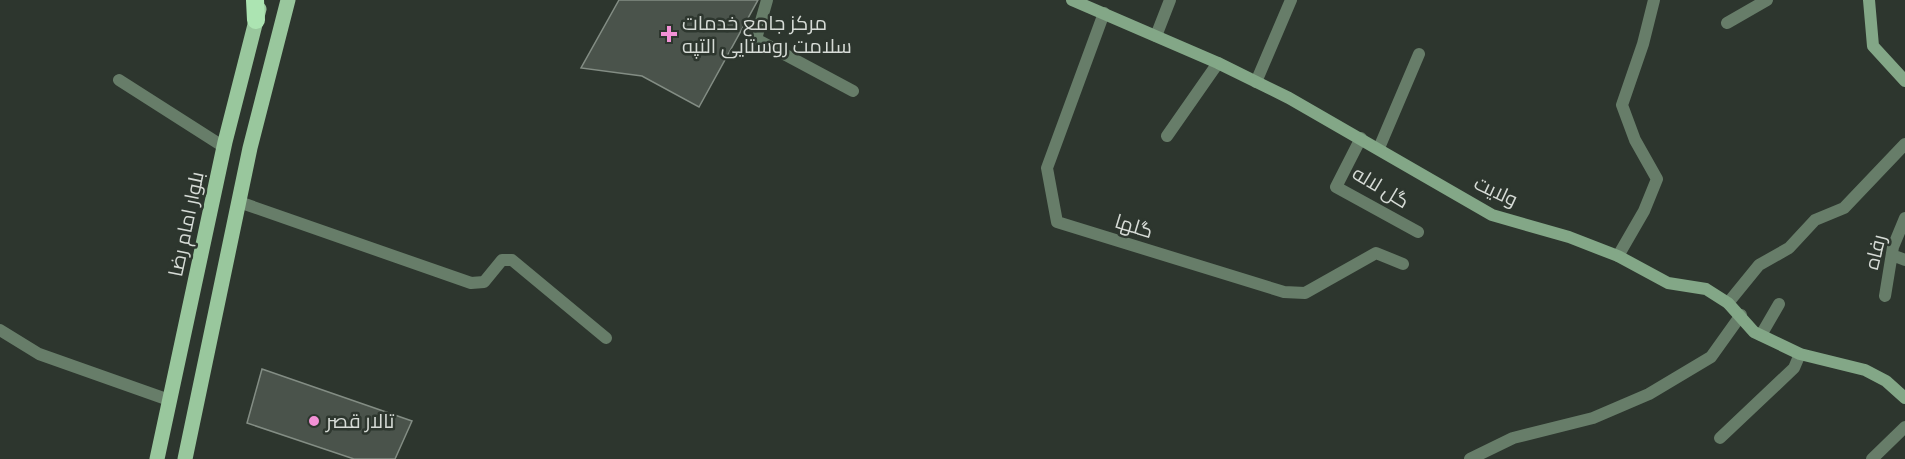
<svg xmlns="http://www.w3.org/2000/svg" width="1905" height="459" font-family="Cabin,Cairo,sans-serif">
<rect width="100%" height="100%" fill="#2d362e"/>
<!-- building -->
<path fill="#4a534b" stroke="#838d84" stroke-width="1.5" d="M619,0H758L699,107L642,76L581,68Z
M262,369L412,421L395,459H354L247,423Z"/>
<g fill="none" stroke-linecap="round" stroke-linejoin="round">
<!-- street -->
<path stroke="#677d69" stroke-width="12" d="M767,0L756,39L853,91
M1104,13L1047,168L1057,222L1284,292L1305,293L1376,253L1403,264
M1727,23L1767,0
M1156,36L1170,0
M119,80L224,147
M1256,82L1291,0
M1167,136L1218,63
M1361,138L1336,187L1418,232
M1379,148L1419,54
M239,202L471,283L484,282L502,260H512L606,338
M1892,255L1905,260
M1618,256L1644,211L1657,179L1635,140L1622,105L1643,44L1654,0
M1885,296L1893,247L1905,218
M1728,303L1759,265L1789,248L1815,220L1844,208L1905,144
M0,330L39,354L169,400
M1761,335L1779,304
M1720,438L1794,368L1800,354
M1470,459L1513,438L1593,418L1649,394L1711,357L1741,315
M1872,459L1905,427"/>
<!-- secondary -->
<path stroke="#83a787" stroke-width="12" d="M1072,0L1218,63L1289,98L1492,215L1569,237L1618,256L1668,283L1706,289L1728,303L1754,332L1800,354L1865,370L1886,381L1905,398
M1869,0L1873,46L1905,81"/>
<!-- primary -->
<path stroke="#99c79d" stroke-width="15" d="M157,459L225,142L259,9
M185,459L250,148L288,0"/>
<!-- highway -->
<path stroke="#ace4b2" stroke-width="18" d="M255,0L256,20"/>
</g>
<!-- markers -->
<g fill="#f391d6" stroke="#2d362e" stroke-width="2">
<path d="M666 25h6v6h6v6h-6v6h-6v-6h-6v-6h6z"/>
<circle cx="314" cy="421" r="6"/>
</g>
<g text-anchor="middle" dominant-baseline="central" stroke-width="5" stroke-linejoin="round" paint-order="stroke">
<!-- poi labels -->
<g font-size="20" fill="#d6dbd6" stroke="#2d362e" text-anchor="start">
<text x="682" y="23">مرکز جامع خدمات<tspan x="682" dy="23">سلامت روستایی التپه</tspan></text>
<text x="326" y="421">تالار قصر</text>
</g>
<!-- street labels -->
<g font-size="20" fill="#d6dbd6" stroke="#2d362e">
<text transform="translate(1381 187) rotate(31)">گل لاله</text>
<text transform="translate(1496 191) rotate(25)">ولایت</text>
<text transform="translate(186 224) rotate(-78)">بلوار امام رضا</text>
<text transform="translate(1134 226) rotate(17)">گلها</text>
<text transform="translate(1875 252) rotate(-76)">رفاه</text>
</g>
</g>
</svg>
